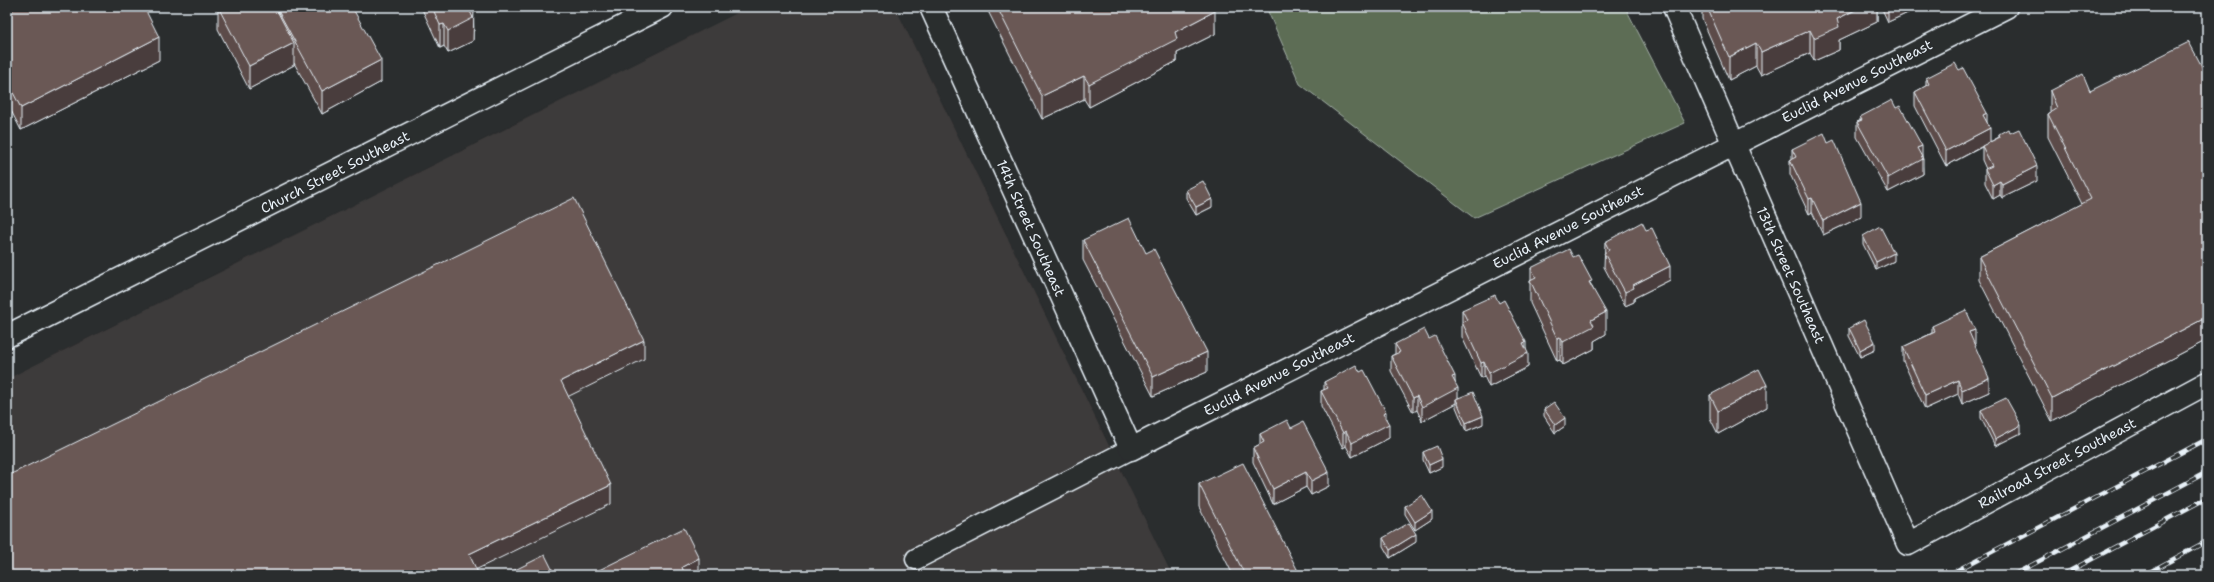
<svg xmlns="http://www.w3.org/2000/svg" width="2214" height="582" font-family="'Shantell Sans',sans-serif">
<rect width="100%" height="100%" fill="#2a2d2e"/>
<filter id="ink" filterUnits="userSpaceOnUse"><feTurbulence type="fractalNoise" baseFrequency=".025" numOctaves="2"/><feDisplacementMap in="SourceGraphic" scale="8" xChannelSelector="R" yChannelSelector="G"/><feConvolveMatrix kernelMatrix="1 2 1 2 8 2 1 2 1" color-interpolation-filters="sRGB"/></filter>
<g filter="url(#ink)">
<!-- built -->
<path fill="#3d3a3a" d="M749,7H895L1172,575H7V379Z"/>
<!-- green -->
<path fill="#5d6d55" stroke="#a2afa6" d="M1266,7H1625L1685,123L1474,218L1300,84Z"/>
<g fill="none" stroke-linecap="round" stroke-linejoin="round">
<defs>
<path id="service" d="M916,559L1131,449"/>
<path id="minor" d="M931,7L1131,449L2006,7
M1674,7L1908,544L2207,383
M7,336L662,7"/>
</defs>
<!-- service casing -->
<use href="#service" stroke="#e8f1f8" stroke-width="23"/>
<!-- minor casing -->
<use href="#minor" stroke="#e8f1f8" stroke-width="25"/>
<!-- service -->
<use href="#service" stroke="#2a2d2e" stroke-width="20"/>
<!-- minor -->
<use href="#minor" stroke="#2a2d2e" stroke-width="22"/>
<defs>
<path id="rail" d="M1948,575L2207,439
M2013,575L2207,472
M2062,575L2207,498
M2144,575L2207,541
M2201,575L2207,572"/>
</defs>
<!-- rail casing -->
<use href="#rail" stroke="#e8f1f8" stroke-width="4.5"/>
<!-- rail -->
<use href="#rail" stroke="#2a2d2e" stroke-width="3" stroke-dasharray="9" stroke-linecap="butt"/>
</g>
<!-- wall -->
<path fill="#5b4c49" stroke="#e8f1f8" d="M218,7H352L381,82L322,114L294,63V65L249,89L218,29Z
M421,7H473L474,31L473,32V41L448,53L444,46L440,48Z
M986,7H1214L1215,34L1177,53V61L1089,107L1084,99L1042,119Z
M1702,7H1877V22L1839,40V50L1814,61L1810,53L1761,75L1756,66L1729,80L1702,19Z
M1881,7H1912V11L1888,22Z
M7,12L159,60L21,130L7,103Z
M2207,76V340L2052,421L1979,280V257L2082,204L2048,137V114L2050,113V91H2090Z
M1926,78L1987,124L1990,142L1999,137V134L2037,181L2002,198L2000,195L1993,199L1985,183V169H1986L1982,160V147L1946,166L1915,106V92L1926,86Z
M1896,108L1922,156L1923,174L1888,192L1857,137V122L1860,121V117Z
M1828,143L1861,217L1823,235L1812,212L1809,214L1790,174V160L1792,159V149Z
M1186,190L1212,207L1196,215L1186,198Z
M1863,236L1894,261L1876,270L1863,244Z
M1083,240L1146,253L1207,372L1153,396L1083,260Z
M1605,242L1670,280L1634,298V302L1625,306L1604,267Z
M1573,257L1592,286L1606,334L1594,341V349L1563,365L1560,360L1557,361L1530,303V280L1531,279V268Z
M1499,303L1526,349L1528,367L1489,387L1484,376L1481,378L1462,337V310Z
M1932,326L1975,344H1974L1989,392L1962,404L1958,394L1925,409L1903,361V347L1932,333Z
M1849,328L1875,350L1860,357L1849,336Z
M1429,339L1455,382L1458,398L1483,424L1466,431L1456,407V403L1422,421L1417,410L1413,412L1391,371V356L1395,354V344Z
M1360,372L1386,420L1389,438L1352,457L1346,446L1343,448L1321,406V391L1324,390V382Z
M1710,395L1767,407L1718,434L1710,418Z
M1544,409L1565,426L1555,433L1544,416Z
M1981,410L2021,433L1995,446L1981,418Z
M1291,428L1329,486L1311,495L1306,487L1273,504L1253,462V448L1260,444V434Z
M1423,452L1442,467L1429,473L1423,460Z
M1199,484L1300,575H1233L1199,507Z
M1405,506L1432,519L1415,530L1405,514Z
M1383,538L1416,542L1390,558L1383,546Z"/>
<!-- shaded-wall -->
<path fill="#4a3e3c" stroke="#e8f1f8" d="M1861,7H1877V22L1839,40V50L1814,61V38L1837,19Z
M1888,7H1912V11L1888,22Z
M474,9L473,41L448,53V31L470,11Z
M1215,11V34L1177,53V61L1089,107V84L1175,32Z
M444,24V46L440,48V25Z
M1810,30V53L1761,75V52Z
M159,37V60L21,130V108Z
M294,43V65L249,89V66Z
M1756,43V66L1729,80V57Z
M381,60V82L322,114V91Z
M1084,76V99L1042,119V96Z
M1987,113V127L1983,115Z
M1990,128V142L1946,166V151Z
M1922,146V160L1923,159V174L1888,192V178L1917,148Z
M2037,166V181L2002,198V184Z
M2000,181V195L1993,199V185Z
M1812,198V212L1809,214V199Z
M1212,199V207L1196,215V207Z
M1861,202V217L1823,235V221Z
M1894,253V261L1876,270V262Z
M1670,266V280L1634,298V302L1625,306V292L1633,285Z
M1606,312V334L1594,341V349L1563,365V342L1591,320Z
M2207,317V340L2052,421V398Z
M1975,330V344L1969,347V332Z
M1560,337V360L1557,361V338Z
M644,340V359L561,400V381Z
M1526,342V354L1528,353V367L1489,387V373L1523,343Z
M1875,342V350L1860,357V350Z
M1207,352V372L1153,396V377Z
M1484,362V376L1481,378V363Z
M1455,376V389L1458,388V402L1456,399V403L1422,421V407L1452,377Z
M1989,378V392L1962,404V390Z
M1958,380V394L1925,409V395Z
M1767,385V407L1718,434V411Z
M1417,396V410L1413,412V398Z
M1386,412V425L1389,424V438L1352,457V443L1383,414Z
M1483,416V424L1466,431V423Z
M1565,418V426L1555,433V425Z
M2021,425V433L1995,446V439Z
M1346,431V446L1343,448V433Z
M1442,459V467L1429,473V465Z
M1306,472V487L1273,504V489Z
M1329,472V486L1311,495V481Z
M611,485V504L469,573V554Z
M1432,511V519L1415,530V522Z
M1416,534V542L1390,558V550Z
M699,558V575H682V567Z"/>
<!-- building -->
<path fill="#6a5855" stroke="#e8f1f8" d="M18,7H144L159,37L21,108L7,81V12Z
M218,7H275L294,43L249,66Z
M276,7H352L381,60L322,91Z
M432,7H473L474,9L470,11L473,18L448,31L444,24L440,25Z
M997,7H1214L1215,11L1175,32L1177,39L1089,84L1084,76L1042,96Z
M1707,7H1861L1837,19L1839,27L1814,38L1810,30L1761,52L1756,43L1729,57Z
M2189,42L2207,76V317L2052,398L1979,257L2091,199L2048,114L2057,108L2050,91L2083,74L2090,91Z
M1955,63L1959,70L1963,68L1987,113L1983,115L1990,128L1946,151L1915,92L1929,84L1926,78Z
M1892,100L1896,108L1900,106L1922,146L1917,148L1923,159L1888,178L1857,122L1862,120L1860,117Z
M2008,129L2010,133L2019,129L2037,166L2002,184L2000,181L1993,185L1985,169L1992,166L1982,146L2000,137L1999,134Z
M1824,133L1828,143L1834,140L1861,202L1823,221L1812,198L1809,199L1790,160L1796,157L1792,149Z
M1203,181L1212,199L1196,207L1186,190Z
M574,198L644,340L561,381L611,485L469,554L479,575H7V476Z
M1129,218L1146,253L1154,249L1207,352L1153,377L1083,240Z
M1642,222L1646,230L1652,228L1670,266L1633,285L1634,288L1625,292L1604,253L1609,250L1605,242Z
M1880,226L1894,253L1876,262L1863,236Z
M1569,249L1573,257L1578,255L1592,281L1589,282L1606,312L1591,320L1594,326L1563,342L1560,337L1557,338L1530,280L1536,277L1531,268Z
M1495,295L1499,303L1504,300L1526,342L1523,343L1528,353L1489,373L1484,362L1481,363L1462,322L1467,320L1462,310Z
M1966,310L1975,330L1969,332L1989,378L1962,390L1958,380L1925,395L1903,347L1935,332L1932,326Z
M1864,320L1875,342L1860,350L1849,328Z
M1424,329L1429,339L1435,336L1455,376L1452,377L1458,388L1422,407L1417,396L1413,398L1391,356L1400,352L1395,344Z
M1356,365L1360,372L1364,370L1386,412L1383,414L1389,424L1352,443L1346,431L1343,433L1321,391L1328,388L1324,382Z
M1759,369L1767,385L1718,411L1710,395Z
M1473,392L1483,416L1466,423L1456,399Z
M2006,398L2021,425L1995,439L1981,410Z
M1554,402L1565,418L1555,425L1544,409Z
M1287,420L1291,428L1303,422L1329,472L1311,481L1306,472L1273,489L1253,448L1264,442L1260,434Z
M1437,446L1442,459L1429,465L1423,452Z
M1243,463L1300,575H1241L1244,573L1199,484Z
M1422,495L1432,511L1415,522L1405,506Z
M1409,523L1416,534L1390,550L1383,538Z
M684,528L699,558L682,567L685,575H589Z
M545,555L555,575H505Z"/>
</g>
<g text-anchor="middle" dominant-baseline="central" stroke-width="3.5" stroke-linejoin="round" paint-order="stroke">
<!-- street labels -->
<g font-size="14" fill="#e8f1f8" stroke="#2a2d2e">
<text transform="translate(1857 81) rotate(-27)">Euclid Avenue Southeast</text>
<text transform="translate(335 172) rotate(-27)">Church Street Southeast</text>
<text transform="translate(1568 227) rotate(-27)">Euclid Avenue Southeast</text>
<text transform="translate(1031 228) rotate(66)">14th Street Southeast</text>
<text transform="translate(1791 275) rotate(66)">13th Street Southeast</text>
<text transform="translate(1279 374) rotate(-27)">Euclid Avenue Southeast</text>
<text transform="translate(2057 463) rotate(-28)">Railroad Street Southeast</text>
</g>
</g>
<!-- margin -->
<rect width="2214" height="582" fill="none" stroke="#2a2d2e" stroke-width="24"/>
<rect x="12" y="12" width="2190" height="558" fill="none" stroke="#e8f1f8" stroke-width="1.5" filter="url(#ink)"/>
</svg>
